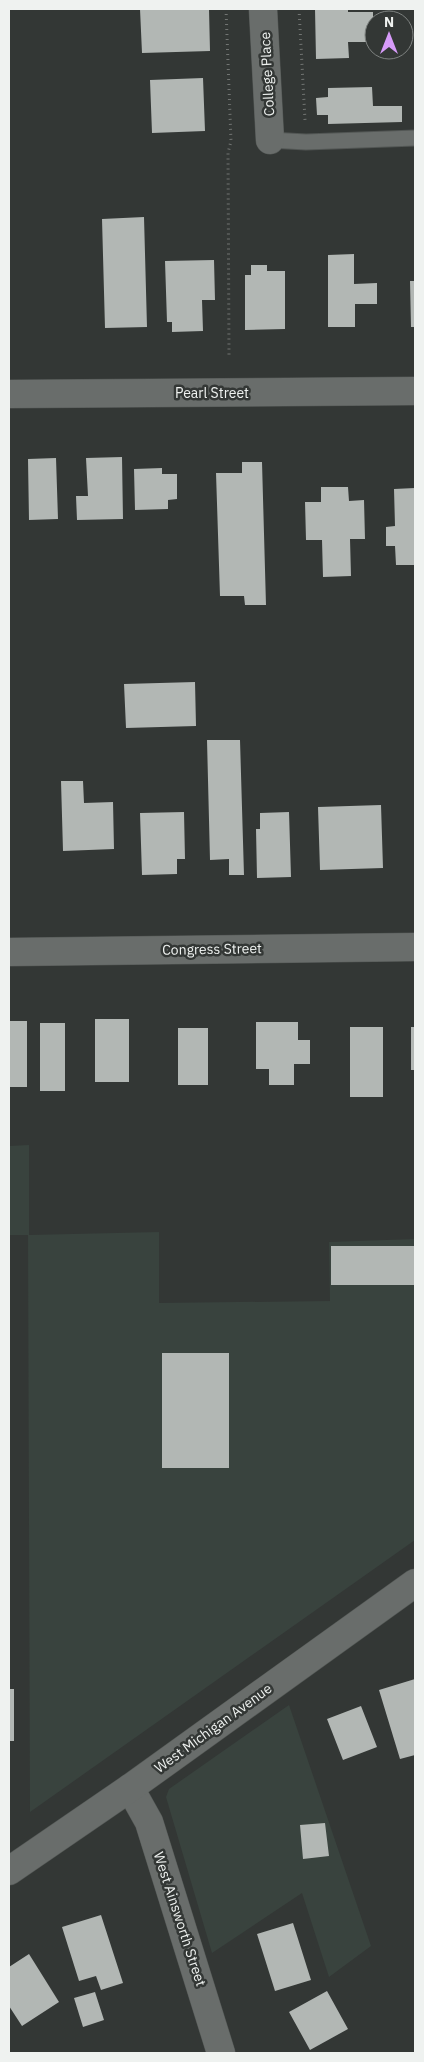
<svg xmlns="http://www.w3.org/2000/svg" width="424" height="2062" font-family="'IBM Plex Sans',sans-serif">
<rect width="100%" height="100%" fill="#333735"/>
<!-- built -->
<path fill="#39433e" d="M29,1145V1235L159,1232V1303L330,1301L329,1242L415,1239V1540L30,1812L28,1235H9V1146Z
M289,1705L371,1946L329,1977L302,1893L212,1953L166,1797L169,1789Z"/>
<!-- building -->
<path fill="#b2b7b4" d="M140,9H209L210,51L142,53Z
M315,9H348V12H373V42H348L349,58L316,59Z
M203,78L205,131L152,133L150,80Z
M372,87L373,106H402V122L328,124V115H317L316,98L328,97V88Z
M144,217L147,327L105,328L102,219Z
M354,254V284L377,283V304H355V327H328V255Z
M214,260L215,300H202L203,331L172,332V322H167L165,261Z
M251,265H267V271H285V329L245,330V275H251Z
M410,281H415V327H411Z
M122,457L123,519L77,520L76,496H88L86,458Z
M56,458L58,519L29,520L28,459Z
M242,462H262L266,605H245L244,596H220L216,473H242Z
M162,468V474H177V499L168,500V509L135,510L134,469Z
M321,487H348L349,501L364,500L365,539H350L351,576L323,577L322,540H306L305,502H321Z
M415,488V565H396L395,546H386V527L395,526L394,489Z
M195,682L196,726L126,728L124,684Z
M207,740H240L244,875H229V859L210,860Z
M61,781H83L84,803L113,802L114,849L63,851Z
M381,805L383,868L320,870L318,807Z
M184,812L185,859H177V874L142,875L140,813Z
M289,812L291,877L257,878L256,829H260V813Z
M95,1019H129V1082H95Z
M9,1021H27V1087H9Z
M256,1022H298V1040H310V1064H294V1085H269V1069H256Z
M40,1023H65V1091H40Z
M350,1027H383V1097H350Z
M411,1027H415V1070H411Z
M178,1028H208V1085H178Z
M331,1246H415V1285H331Z
M162,1353H229V1468H162Z
M415,1679V1755L400,1759L379,1690Z
M9,1689H14V1741H9Z
M361,1706L377,1747L343,1760L327,1719Z
M325,1823L329,1856L303,1859L300,1825Z
M101,1915L123,1983L101,1990L96,1976L79,1981L62,1927Z
M293,1923L311,1980L275,1991L257,1934Z
M29,1954L59,2002L22,2026L9,2006V1967Z
M327,1991L348,2029L310,2050L289,2012Z
M95,1992L104,2020L83,2027L74,1998Z"/>
<g fill="none" stroke-linecap="round" stroke-linejoin="round">
<defs>
<path id="lane" d="M270,140L306,142L415,138"/>
<path id="street" d="M263,9L270,140
M9,394L415,391
M130,1788L149,1822L221,2053"/>
<path id="secondary" d="M9,952L415,947
M9,1871L130,1788L415,1583"/>
</defs>
<!-- lane casing -->
<use href="#lane" stroke="#525654" stroke-width="17"/>
<!-- street casing -->
<use href="#street" stroke="#525654" stroke-width="29"/>
<!-- secondary casing -->
<use href="#secondary" stroke="#525654" stroke-width="29"/>
<!-- path -->
<path stroke="#727573" stroke-width="3" stroke-dasharray="1 4" stroke-linecap="butt" d="M226,9L231,141L228,153L229,355
M299,9L305,120"/>
<!-- lane -->
<use href="#lane" stroke="#696d6b" stroke-width="15"/>
<!-- street -->
<use href="#street" stroke="#696d6b" stroke-width="28"/>
<!-- secondary -->
<use href="#secondary" stroke="#696d6b" stroke-width="28"/>
</g>
<g text-anchor="middle" dominant-baseline="central" stroke-width="5" stroke-linejoin="round" paint-order="stroke">
<!-- street labels -->
<g font-size="14" fill="#eff2f0" stroke="#333735">
<text transform="translate(267 74) rotate(-93)">College Place</text>
<text x="212" y="393">Pearl Street</text>
<text transform="translate(212 949) rotate(-1)">Congress Street</text>
<text transform="translate(213 1728) rotate(-36)">West Michigan Avenue</text>
<text transform="translate(180 1919) rotate(72)">West Ainsworth Street</text>
</g>
</g>
<!-- border -->
<rect width="424" height="2062" fill="none" stroke="#eff2f0" stroke-width="20"/>
<!-- north arrow -->
<g transform="translate(389 35)"><circle r="24" fill="#333735" stroke="#7e8280"/>
<path d="M0-4L9 19L0 12L-9 19Z" fill="#d79bf9"/>
<text y="-8" font-size="14" font-weight="bold" text-anchor="middle" fill="#eff2f0">N</text>
</g>
</svg>
